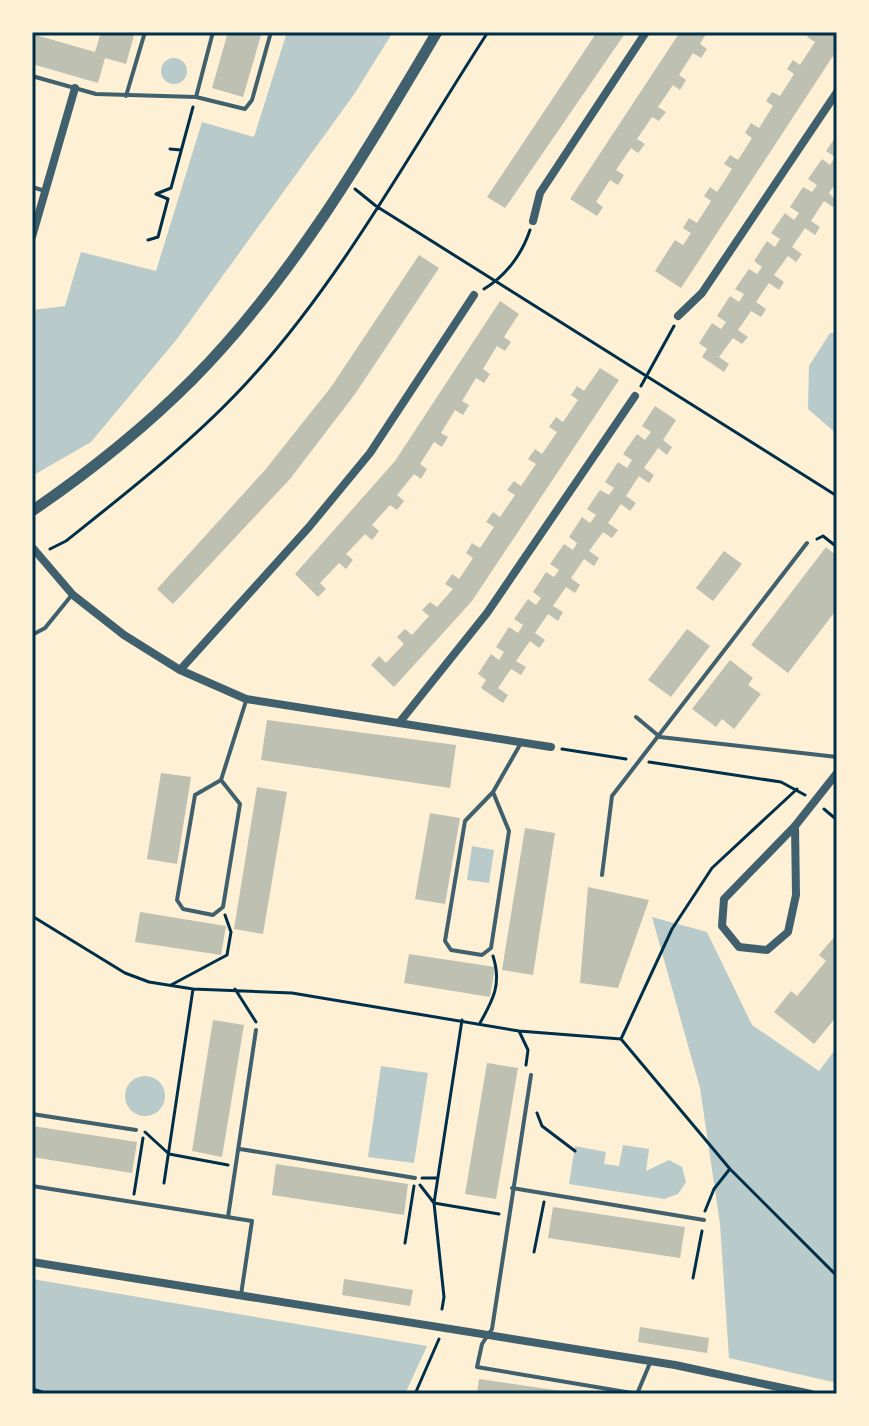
<svg xmlns="http://www.w3.org/2000/svg" width="869" height="1426" font-family="Barlow,sans-serif">
<rect width="100%" height="100%" fill="#fdf0d5"/>
<!-- green -->
<path fill="#b9caca" d="M287,32H393L355,93L177,339L91,442L32,476L33,310L65,306L81,252L156,271L202,122L254,137Z
M161 71a13 13 0 1 1 26 0a13 13 0 1 1-26 0Z
M830,333H837V434L808,409L809,366Z
M472,846L494,850L489,883L467,880Z
M652,917L707,932L752,1025L819,1071L837,1047V1383L729,1358L720,1224L700,1088Z
M381,1066L428,1073L414,1163L368,1157Z
M125 1096a20 20 0 1 1 40 0a20 20 0 1 1-40 0Z
M623,1145L649,1149L646,1171L669,1160L682,1167L686,1182L678,1194L664,1199L569,1184L575,1146L606,1152L604,1164L619,1166Z
M32,1279L427,1346L405,1394H32Z"/>
<!-- building -->
<path fill="#bec0b2" d="M101,32H135L126,64L105,58L98,83L32,64V34L95,52Z
M228,32H262L243,97L212,88Z
M597,32H626L505,208L487,197Z
M680,32H707L700,44L707,49L701,58L693,53L679,75L686,80L680,90L673,85L658,107L666,112L659,121L652,117L637,139L645,144L638,153L631,148L616,170L624,175L618,185L610,180L596,202L603,207L597,216L570,199Z
M811,32H837V50L681,288L655,271L675,240L683,245L691,233L683,228L689,218L697,223L711,201L704,196L710,187L717,192L732,169L724,164L730,155L738,160L752,138L745,133L751,123L759,128L773,106L766,101L772,92L780,96L794,74L787,69L793,60L800,65L815,42L807,37Z
M837,135V181L829,193L837,202L833,207L824,201L811,221L820,227L815,235L805,228L792,247L802,254L796,262L788,256L774,275L784,282L779,290L769,283L756,302L766,309L761,317L751,311L738,330L748,337L742,344L733,338L719,357L729,364L724,372L702,357L707,349L699,343L712,323L721,329L726,322L717,316L730,296L739,302L744,294L735,289L749,269L757,274L762,267L754,261L767,241L775,247L780,239L771,233L785,213L794,220L799,213L790,207L803,187L812,192L817,185L808,179L822,159L830,165L835,157L826,151Z
M419,255L439,268L355,394L290,479L173,604L157,589L265,470L331,387Z
M500,301L519,314L504,337L511,342L505,351L497,346L483,369L490,374L484,383L476,378L462,401L469,405L463,415L455,410L441,433L448,437L442,447L434,442L420,464L427,469L421,479L414,474L397,495L404,501L397,510L390,505L372,525L379,531L372,540L365,534L346,554L353,560L346,569L339,563L320,583L326,589L318,597L295,574L395,461Z
M600,368L619,380L472,601L394,687L371,665L379,656L386,663L404,644L397,637L405,629L412,635L429,616L422,610L430,602L437,607L453,589L445,584L452,574L459,579L473,558L466,553L472,543L480,548L494,527L486,522L493,512L500,517L515,495L507,490L514,481L521,486L536,464L528,459L535,449L542,454L557,432L549,427L556,417L563,422L578,400L571,395L577,386L584,391Z
M655,406L676,420L663,440L672,447L667,455L658,448L644,468L654,475L649,483L639,476L626,496L636,503L630,511L621,504L608,523L618,530L612,538L603,532L589,551L599,558L594,566L584,559L571,578L580,585L575,593L566,587L553,606L563,612L558,621L548,614L535,633L545,640L539,648L530,641L516,661L526,667L521,675L511,669L498,688L508,695L503,703L481,688L486,680L478,674L491,654L499,660L504,652L496,647L509,627L518,633L523,625L514,619L528,599L536,605L541,598L533,592L546,572L554,577L559,570L550,564L564,544L573,550L577,543L569,537L582,517L590,523L596,515L587,509L600,490L609,495L614,488L605,482L618,462L627,468L632,460L623,454L637,434L645,440L651,432L642,426Z
M826,547L837,556V609L788,673L751,645Z
M724,551L742,564L713,601L696,588Z
M687,629L710,646L671,697L648,680Z
M730,660L753,678L748,685L761,694L734,729L722,719L716,727L692,709Z
M267,720L456,745L450,788L261,760Z
M161,773L191,777L177,864L147,859Z
M257,787L287,792L263,934L234,929Z
M430,813L460,818L445,904L415,899Z
M525,828L555,833L533,975L502,970Z
M588,887L649,900L618,988L580,983Z
M140,912L226,926L221,955L135,942Z
M835,936L837,1016L814,1044L774,1012L791,991L797,996L826,961L819,955Z
M409,954L495,967L490,997L404,983Z
M213,1020L244,1025L222,1157L192,1151Z
M487,1063L518,1068L496,1199L465,1194Z
M32,1126L137,1142L132,1173L32,1157Z
M276,1164L408,1184L404,1215L272,1195Z
M553,1207L685,1227L680,1258L548,1238Z
M344,1279L413,1290L410,1306L342,1295Z
M640,1327L709,1338L707,1353L638,1342Z
M479,1379L568,1392V1394H477Z"/>
<g fill="none" stroke-linecap="round" stroke-linejoin="round">
<!-- path -->
<path stroke="#003049" stroke-width="3" d="M170,149L181,150
M355,189L376,206L837,496
M148,240L158,237L168,199L156,194L171,188L193,107
M484,289C506,276 522,254 530,230
M641,386L674,326
M817,539L823,536L837,547
M50,549L66,541C130,490 197,438 252,377C343,277 414,146 488,32
M562,749L626,759
M649,762L781,782L805,795
M824,809L837,820
M32,916L125,973L149,982L193,989L292,993L519,1031L621,1039L730,1169L837,1276
M171,985L227,955L231,932L225,915
M235,989L256,1022
M480,1023C493,1000 502,984 493,956
M519,1031L528,1050L526,1065
M621,1039L672,929L712,868L797,789
M537,1113L542,1126L575,1151
M145,1132L169,1154L228,1165
M422,1178H437
M164,1183L193,989
M420,1185L434,1203L499,1214
M134,1194L143,1138
M705,1211L714,1189L729,1170
M405,1243L414,1186
M534,1252L544,1202
M693,1278L702,1231
M442,1309L444,1297L434,1203L462,1020
M32,1389L49,1394
M415,1394L439,1339"/>
<!-- service -->
<path stroke="#3f606c" stroke-width="4" d="M32,76L96,94L196,97L213,32
M126,96L145,32
M196,97L245,109L252,100L271,32
M32,187L45,191
M32,635L45,628L71,596
M636,717L660,737L837,757
M221,780L195,795L177,900L183,909L213,915L223,907L240,804L221,780L246,701
M493,792L465,821L445,941L451,950L482,955L491,948L509,831L493,792L521,743
M602,875L612,796L807,543
M531,1075L492,1329L482,1344L477,1367L638,1394
M32,1114L136,1130
M240,1149L415,1178
M32,1186L252,1221L241,1295
M512,1188L704,1220
M228,1217L256,1030
M637,1394L650,1363"/>
<!-- minor -->
<path stroke="#3f606c" stroke-width="8" d="M533,221L540,193L646,32
M32,237L75,88
M678,316L702,293L837,92
M32,547L73,595L124,635L180,670L246,699L551,747
M180,670L309,527L370,453L474,295
M399,723L487,613L635,396
M795,826L796,895L788,932L767,950L739,947L722,926L724,899L795,826L837,773
M32,1262L675,1365L811,1394"/>
<!-- tertiary -->
<path stroke="#3f606c" stroke-width="11" d="M32,511C89,472 143,429 192,380C291,280 366,153 437,32"/>
</g>
<!-- border -->
<rect width="869" height="1426" fill="none" stroke="#fdf0d5" stroke-width="68"/>
<rect x="34" y="34" width="801" height="1358" fill="none" stroke="#003049" stroke-width="3"/>
</svg>
